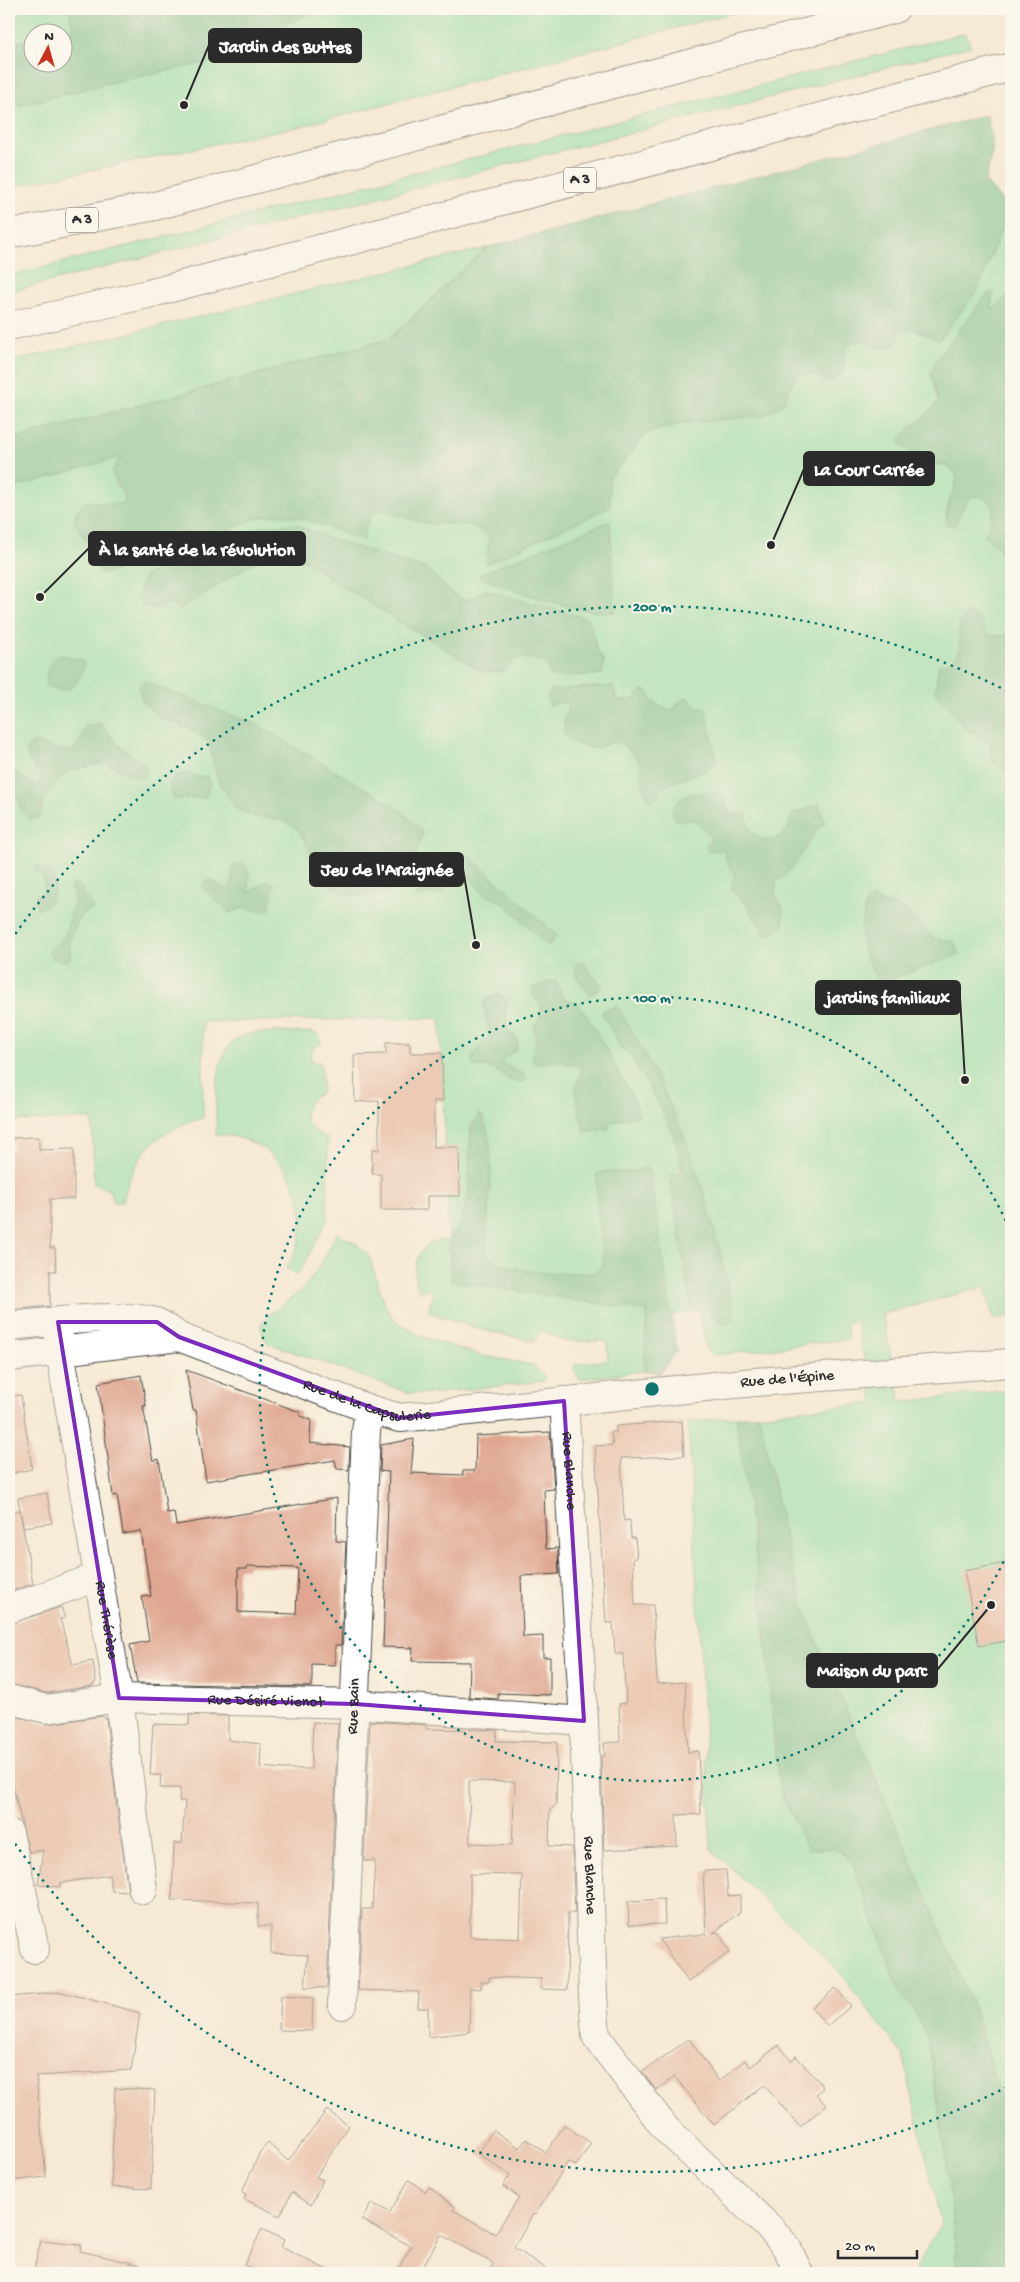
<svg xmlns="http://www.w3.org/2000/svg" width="1020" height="2282" font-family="'Gochi Hand',sans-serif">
<rect width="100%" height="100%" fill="#fbf7ec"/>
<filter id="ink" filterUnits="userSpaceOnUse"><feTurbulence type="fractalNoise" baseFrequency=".02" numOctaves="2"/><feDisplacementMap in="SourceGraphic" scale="10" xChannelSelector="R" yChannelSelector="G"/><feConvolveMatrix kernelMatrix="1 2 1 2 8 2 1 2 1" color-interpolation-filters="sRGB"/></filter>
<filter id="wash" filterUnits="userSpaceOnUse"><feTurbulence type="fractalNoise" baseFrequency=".0096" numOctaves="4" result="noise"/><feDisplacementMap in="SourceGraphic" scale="20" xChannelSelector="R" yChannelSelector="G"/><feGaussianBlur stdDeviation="1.12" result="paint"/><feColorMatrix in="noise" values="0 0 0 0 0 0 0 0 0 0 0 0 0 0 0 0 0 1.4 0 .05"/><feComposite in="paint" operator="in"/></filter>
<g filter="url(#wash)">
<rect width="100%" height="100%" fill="#f6ead5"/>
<!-- green -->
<path fill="#86e0a6" stroke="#588668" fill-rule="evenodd" d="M9,9H748L302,126L9,187ZM32,32H62V62H32Z
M965,33L971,46L9,292V276Z
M985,181L1011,212V1316L993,1319L985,1287L882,1314L901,1402L1011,1390V2273H913L941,2224L903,2055L837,1969L711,1849L688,1422L867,1403L868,1405L874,1404L856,1320L846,1323L849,1339L716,1355L707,1351L698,1310L671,1315L677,1351L661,1372L644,1371L579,1379L573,1368L576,1364L608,1360L607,1341H564L541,1330L534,1341L486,1331L428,1312L433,1295L430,1289L420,1291C411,1275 414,1251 433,1242C437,1240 445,1241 449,1240L440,1018L203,1022V1118C156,1130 133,1155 123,1202H114L109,1190L94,1184L92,1119L9,1121V476Z
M486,248L389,339L9,440V362Z
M310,1032L319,1034L321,1044C313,1048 309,1051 311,1060L321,1064L322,1092C295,1108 302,1128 328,1138L327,1221L298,1275L286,1268C326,1213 284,1134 216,1135C217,1107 210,1045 245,1035C262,1030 291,1033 310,1032Z
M337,1233L357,1244L369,1256L385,1305L393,1319L421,1336L479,1355L533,1365L545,1377L544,1381L427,1394L409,1393L268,1343L263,1336L261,1324C271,1310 289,1302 302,1289C317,1274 327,1252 337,1233Z"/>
<!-- forest -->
<path fill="#6cbe8b" stroke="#4c745b" d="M69,9H327L300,17L224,59L105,84L22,105L9,106V44L32,39V62H62L63,33L73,31Z
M987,115L993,148L985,181L1009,209L978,290L939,340L912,329L901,334L894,346L879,348L865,340L853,342L846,348L842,374L827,382L814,374L796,375L783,404L764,416L685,423L647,433L609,478L610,507L486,564L489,537C472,518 452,526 430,524C413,521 397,515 381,509C368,517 365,525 363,540C331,530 300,511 266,516C237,520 187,558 161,552C148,529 129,556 123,569L100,574L95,548L84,539L74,521L77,510L87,502L122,504L124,495L117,485L112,471L121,457L9,489V440L389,339L486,248Z
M993,292L991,306L995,308L1011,293V569L1007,568L1000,549L984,536L990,526L994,508C987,497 980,494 968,498L954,527L947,524C944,505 954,495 957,477L950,467L925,462L924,452C913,457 906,451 899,442C907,425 929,418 938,400L931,374L936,361L987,294Z
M610,521L615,612C573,614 520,591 480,578V574Z
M273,525H297L327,538L429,570L449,591L464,600L475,597L485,590L589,619L596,648L604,661L602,674L551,677L547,664C530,656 515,654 504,671L483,672C439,645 395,619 351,592C326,578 304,553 275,549L180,609L170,603L157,608L143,606L138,599L145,575L261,527Z
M968,613L978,616L986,633L990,636H1004L1011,631V773L994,763L990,744L977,734L969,732L935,691L939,665C978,659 945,628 968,613Z
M60,655L82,660L84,666C77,688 69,695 47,686C45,672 48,663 60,655Z
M144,681L259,726L391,804L409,818L423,833L409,874L382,895H347L315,877L310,850L299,830L285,821L254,816L237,810L218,780L208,740L188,728L160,718L142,701L139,687Z
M613,686L617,700L622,701L635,699L642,690L647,691L652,702L668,710L674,709L678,703L687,697L697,707H705L717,761L705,770L661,788L656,799L653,802C638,792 646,778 640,763C637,758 629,750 624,746C613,736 604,749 592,748C580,747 573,742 564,734V719L569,706L567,701L550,706L547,698L551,690Z
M100,723L116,743L142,763L147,770L144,777L131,776L105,762L65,772L44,799L39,818L30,819L21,810L18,796L9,793V773L15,772L35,786L42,782L41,773L31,764L26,749L33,742C47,745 58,751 72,751L79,743L86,726Z
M188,773L198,777L207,776L210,783L206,797L174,799L170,785L175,775Z
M711,792L722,795L730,814L746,815C748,849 790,848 791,815L819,804L825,824L817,829L794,866L776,883L775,895L783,908V926L766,937L747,905L731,889L735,874L730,868L724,850L708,851L706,845L711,839C700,821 697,819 676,820L672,812C681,792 691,794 711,792Z
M454,852L466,854L556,934L553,941L548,946L504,903L483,894L471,878L462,872H454L447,878L444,893L416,896L425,867L443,868L447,865L450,856Z
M244,863L249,873L248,893L268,881L274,883L269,910L259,911L245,907L230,913L202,887L208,880L213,881L224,889L232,886L233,865Z
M35,866H39L52,873C56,880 55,898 48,904C45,906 41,907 37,909L35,896L41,894L45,886L42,875L35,873Z
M74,884L79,885L94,908L81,915L70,939V957L67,961L53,959L49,951L65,935L75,901L70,886Z
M872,898L906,910L935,939L954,941L959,954L880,984C861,951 856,939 867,901Z
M578,962H582L603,987L590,995L577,977L575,965Z
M551,981L556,982C565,1008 574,996 584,1011C602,1040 617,1070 634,1100L638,1116L608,1123L609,1129L584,1132L575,1092L581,1070L580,1066L554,1061L536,1064L532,1061L536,1042L534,1025L540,1017L541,1005L534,997L533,988Z
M501,994L507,1001L506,1020L508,1032L517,1038V1049L501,1061L506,1066L525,1075V1081C508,1085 504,1073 491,1068C486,1067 479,1067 474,1067L472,1057L490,1035L483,1004L487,999Z
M616,1005C653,1064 684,1128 704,1194C717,1234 725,1275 735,1316C721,1336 718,1317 709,1309L692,1311L670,1176L682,1172C676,1123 650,1090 626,1049L622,1051L602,1012Z
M480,1113C501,1146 485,1216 486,1255C516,1276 557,1273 593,1273L603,1265C603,1234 595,1204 597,1174L606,1171L622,1173L649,1168L677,1351L661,1372L644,1371L647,1311L451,1281L449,1241L460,1224L468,1199L471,1127Z
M759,1415L790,1561L809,1623L972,2003L1003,2107L1002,2130L1011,2162V2273H955L956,2255L945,2148L927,2037L914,2011L900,1993L854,1867C837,1844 835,1848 808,1850L781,1793L775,1751L764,1617L736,1417Z"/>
<g id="blocks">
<!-- building -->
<path fill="#dfa791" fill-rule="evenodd" d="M386,1043H410V1053H442L443,1101H434V1147H459L460,1196H427V1210H381V1174H372V1149L379,1150V1101L355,1102L354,1055L386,1054Z
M39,1137V1150L74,1149V1199H50V1248H55L56,1271H50V1306L9,1310V1150H13V1138Z
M186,1370L300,1412V1416L311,1420L310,1443L350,1447L349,1470L337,1469L335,1460L206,1481L196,1410H193Z
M141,1375L146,1406H143L153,1461L159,1459L167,1513L174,1512L176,1525L337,1498L336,1541L346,1542L341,1645H335V1665L312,1664V1687L137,1683L130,1645L149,1641L142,1597L151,1596L141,1531L123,1534L117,1495L113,1496L98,1383ZM247,1566L298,1568L296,1614L238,1612V1569H247Z
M21,1395L32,1469L9,1474V1396Z
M682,1421L684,1456L621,1458L624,1521L630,1520L631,1538H635L637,1558L633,1559L635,1605H653L657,1684L685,1682L688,1752L698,1751L701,1814L676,1815L677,1846L604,1850L601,1756H605L604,1743L620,1742L619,1704L626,1703L623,1654H615L613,1623H606L595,1446L613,1445L611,1432H616V1426Z
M550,1432L554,1489L544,1490L546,1549L558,1548L559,1574L521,1576L523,1637L543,1636V1657H550V1695L498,1693V1699L469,1697L470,1662L412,1661L413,1648L383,1647L389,1472L380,1471L381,1445L414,1439L411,1473L463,1475V1471H475L476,1436Z
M47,1493L52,1523L23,1527L18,1498Z
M20,1510L33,1584L9,1592V1511Z
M1011,1562V1640L979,1646L964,1571Z
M61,1607L65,1618L60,1619L73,1665L93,1661L96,1682L92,1686L47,1693L9,1684V1624Z
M9,1715L48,1724L102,1716L106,1719L128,1892L112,1891L109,1875L61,1883L60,1887L38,1885L43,1850L29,1852L22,1825L9,1768Z
M189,1715L228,1716V1740L261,1744L260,1767L283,1769H311L313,1722L338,1723L327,1988L305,1987L308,1955L271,1953V1926H258V1903L172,1900L174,1843H182L185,1801H179L180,1788H160L161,1775H150L153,1724L189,1725Z
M370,1721L426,1725V1729L497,1730L496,1741L557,1742L556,1805L550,1810L549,1846L572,1847L575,1913H568L567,1990L541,1989V1979L489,1977V1982H481V1989L470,1988L469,2032L428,2037V2008H418L419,1992L358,1990L362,1909H372L375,1861H364ZM469,1781L515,1782L512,1845L470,1843ZM470,1874L522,1875L520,1939L470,1937Z
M726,1870L728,1896L740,1895V1912L713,1933L718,1932L730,1952L688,1982L659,1939L706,1934L703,1871Z
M664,1899L665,1924L629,1925L628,1901Z
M836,1988L851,2006L827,2026L812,2008Z
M62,1992L140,2013L131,2070L36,2076L46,2177L9,2181V1997Z
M281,1996L313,1998L312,2031L279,2030Z
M689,2039L719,2081L745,2060L750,2067L779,2045L791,2061L796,2056L820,2083L823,2088L816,2094L826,2105L800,2127L764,2085L714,2125L675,2077L656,2090L642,2072Z
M115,2088L155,2090L151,2189L111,2187Z
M327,2110L349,2126L316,2177L323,2180L311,2205L292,2192L280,2216L244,2199L246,2194L242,2192L260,2152L268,2143L288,2161Z
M564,2125L591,2143L576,2166L568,2162L535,2215L533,2214L514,2248L553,2273H489L493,2263L441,2235L419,2273H396L411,2246L362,2220L371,2203L390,2212L409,2180L426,2192L429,2187L455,2207L453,2210L495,2234L519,2197L503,2186L510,2175L478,2154L493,2130L520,2148L526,2139L546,2153Z
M262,2229L284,2240L281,2247L333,2273H262L244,2265Z
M41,2241L81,2245L80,2251L140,2265L139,2273H33Z"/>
</g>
</g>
<g filter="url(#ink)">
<use href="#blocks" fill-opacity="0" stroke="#494844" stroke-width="1"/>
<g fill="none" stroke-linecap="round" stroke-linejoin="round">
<defs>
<g id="minor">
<path id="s1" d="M58,1322L60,1351L119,1698L143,1890"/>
<path id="s2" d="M9,1326C44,1323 125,1312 156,1322C164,1325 172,1332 179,1337L369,1409L400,1418L755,1382L1011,1363"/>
<path d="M9,1357L179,1337"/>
<path id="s3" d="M564,1401L584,1721L593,1997L596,2036L665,2128L773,2231L787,2248L799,2273"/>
<path d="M9,1609L97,1577"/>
<path id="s4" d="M9,1699L46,1709L119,1698L355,1704L584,1721"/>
<path d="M9,1833L35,1949"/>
<path id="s5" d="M342,2005L366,1431L369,1409"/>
</g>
<path id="motorway" d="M9,234L155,206L895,9
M9,326L148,294L1011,67"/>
</defs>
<!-- minor casing -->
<use href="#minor" stroke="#494844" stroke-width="30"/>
<!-- motorway casing -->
<use href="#motorway" stroke="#494844" stroke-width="30"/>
<!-- minor -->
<use href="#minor" stroke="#fff" stroke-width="28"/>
<!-- motorway -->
<use href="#motorway" stroke="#fff" stroke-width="28"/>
</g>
</g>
<!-- marked area -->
<path d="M0 0H1020V2282H0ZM58,1322H157L179,1337L400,1418L564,1401L584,1721L355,1704L119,1698Z" fill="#f6ead5" fill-opacity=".55" fill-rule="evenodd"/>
<path fill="none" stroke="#7b2cbf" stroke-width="4" stroke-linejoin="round" d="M58,1322H157L179,1337L400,1418L564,1401L584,1721L355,1704L119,1698Z"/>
<!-- distance rings -->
<g fill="none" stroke="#0f766e" stroke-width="2.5" stroke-dasharray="2.5 5">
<path d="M1010 1548A392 392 0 1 1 1010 1230"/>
<path d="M1007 2087A783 783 0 0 1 11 1838M11 940A783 783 0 0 1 1007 691"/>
</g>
<g text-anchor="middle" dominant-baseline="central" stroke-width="4" stroke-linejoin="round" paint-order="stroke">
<!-- shield labels -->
<g fill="#fbf7ec" stroke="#696865" stroke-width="1">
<rect x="564" y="167.5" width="32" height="25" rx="4"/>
<rect x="66" y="207.5" width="32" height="25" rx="4"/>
</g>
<g font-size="15" font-weight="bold" fill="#2b2b2b">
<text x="580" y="180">A 3</text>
<text x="82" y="220">A 3</text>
</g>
<!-- street labels -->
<g font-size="16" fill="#2b2b2b" stroke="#fbf7ec">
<text stroke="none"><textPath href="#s2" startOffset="800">Rue de l'Épine</textPath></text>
<text stroke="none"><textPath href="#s2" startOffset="375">Rue de la Capsulerie</textPath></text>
<text stroke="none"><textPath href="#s3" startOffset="70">Rue Blanche</textPath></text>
<text stroke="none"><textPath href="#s1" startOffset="302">Rue Thérèse</textPath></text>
<text stroke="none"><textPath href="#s4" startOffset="259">Rue Désiré Vienot</textPath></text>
<text stroke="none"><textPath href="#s5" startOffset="299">Rue Bain</textPath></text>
<text stroke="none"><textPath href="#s3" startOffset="475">Rue Blanche</textPath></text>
</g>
</g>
<circle cx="652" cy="1389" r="8" fill="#0f766e" stroke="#fbf7ec" stroke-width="2.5"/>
<g font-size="15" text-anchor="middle" font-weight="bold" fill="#0f766e" stroke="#fbf7ec" stroke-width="4" stroke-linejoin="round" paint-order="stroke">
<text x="652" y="611">200 m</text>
<text x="652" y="1002">100 m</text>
</g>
<!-- callouts -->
<path fill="none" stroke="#2b2b2b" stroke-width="2" d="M184 105L209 45M771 545L804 469M40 597L89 548M476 945L463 869M965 1080L960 997M991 1605L937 1670"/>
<g fill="#2b2b2b" stroke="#fbf7ec" stroke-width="2">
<circle cx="184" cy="105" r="5"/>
<circle cx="771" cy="545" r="5"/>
<circle cx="40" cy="597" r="5"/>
<circle cx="476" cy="945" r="5"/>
<circle cx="965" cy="1080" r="5"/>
<circle cx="991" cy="1605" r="5"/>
</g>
<g fill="#2b2b2b" stroke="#2b2b2b" stroke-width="2">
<rect x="209" y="29" width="152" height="33" rx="5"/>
<rect x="804" y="452" width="130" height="33" rx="5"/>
<rect x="89" y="532" width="216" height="33" rx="5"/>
<rect x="310" y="853" width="153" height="33" rx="5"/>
<rect x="816" y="981" width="144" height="33" rx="5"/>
<rect x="807" y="1654" width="130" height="33" rx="5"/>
</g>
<g font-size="18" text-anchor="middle" font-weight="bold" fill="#fff">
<text x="285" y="52">Jardin des Buttes</text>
<text x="869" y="475">La Cour Carrée</text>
<text x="197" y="555">À la santé de la révolution</text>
<text x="387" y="875">Jeu de l'Araignée</text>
<text x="888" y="1003">jardins familiaux</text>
<text x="872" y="1676">Maison du parc</text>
</g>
<!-- margin -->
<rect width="1020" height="2282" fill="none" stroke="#fbf7ec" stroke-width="30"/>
<!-- north arrow -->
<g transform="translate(48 48) rotate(6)"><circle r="24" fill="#fbf7ec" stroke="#a8a59f"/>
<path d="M0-4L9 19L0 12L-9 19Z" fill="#c8321e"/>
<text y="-8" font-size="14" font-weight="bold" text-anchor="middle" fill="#2b2b2b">N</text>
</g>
<!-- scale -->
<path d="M838 2250v8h79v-8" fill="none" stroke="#2b2b2b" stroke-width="2.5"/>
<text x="845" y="2250" font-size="15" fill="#2b2b2b" stroke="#fbf7ec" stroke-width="4" paint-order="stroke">20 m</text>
</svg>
